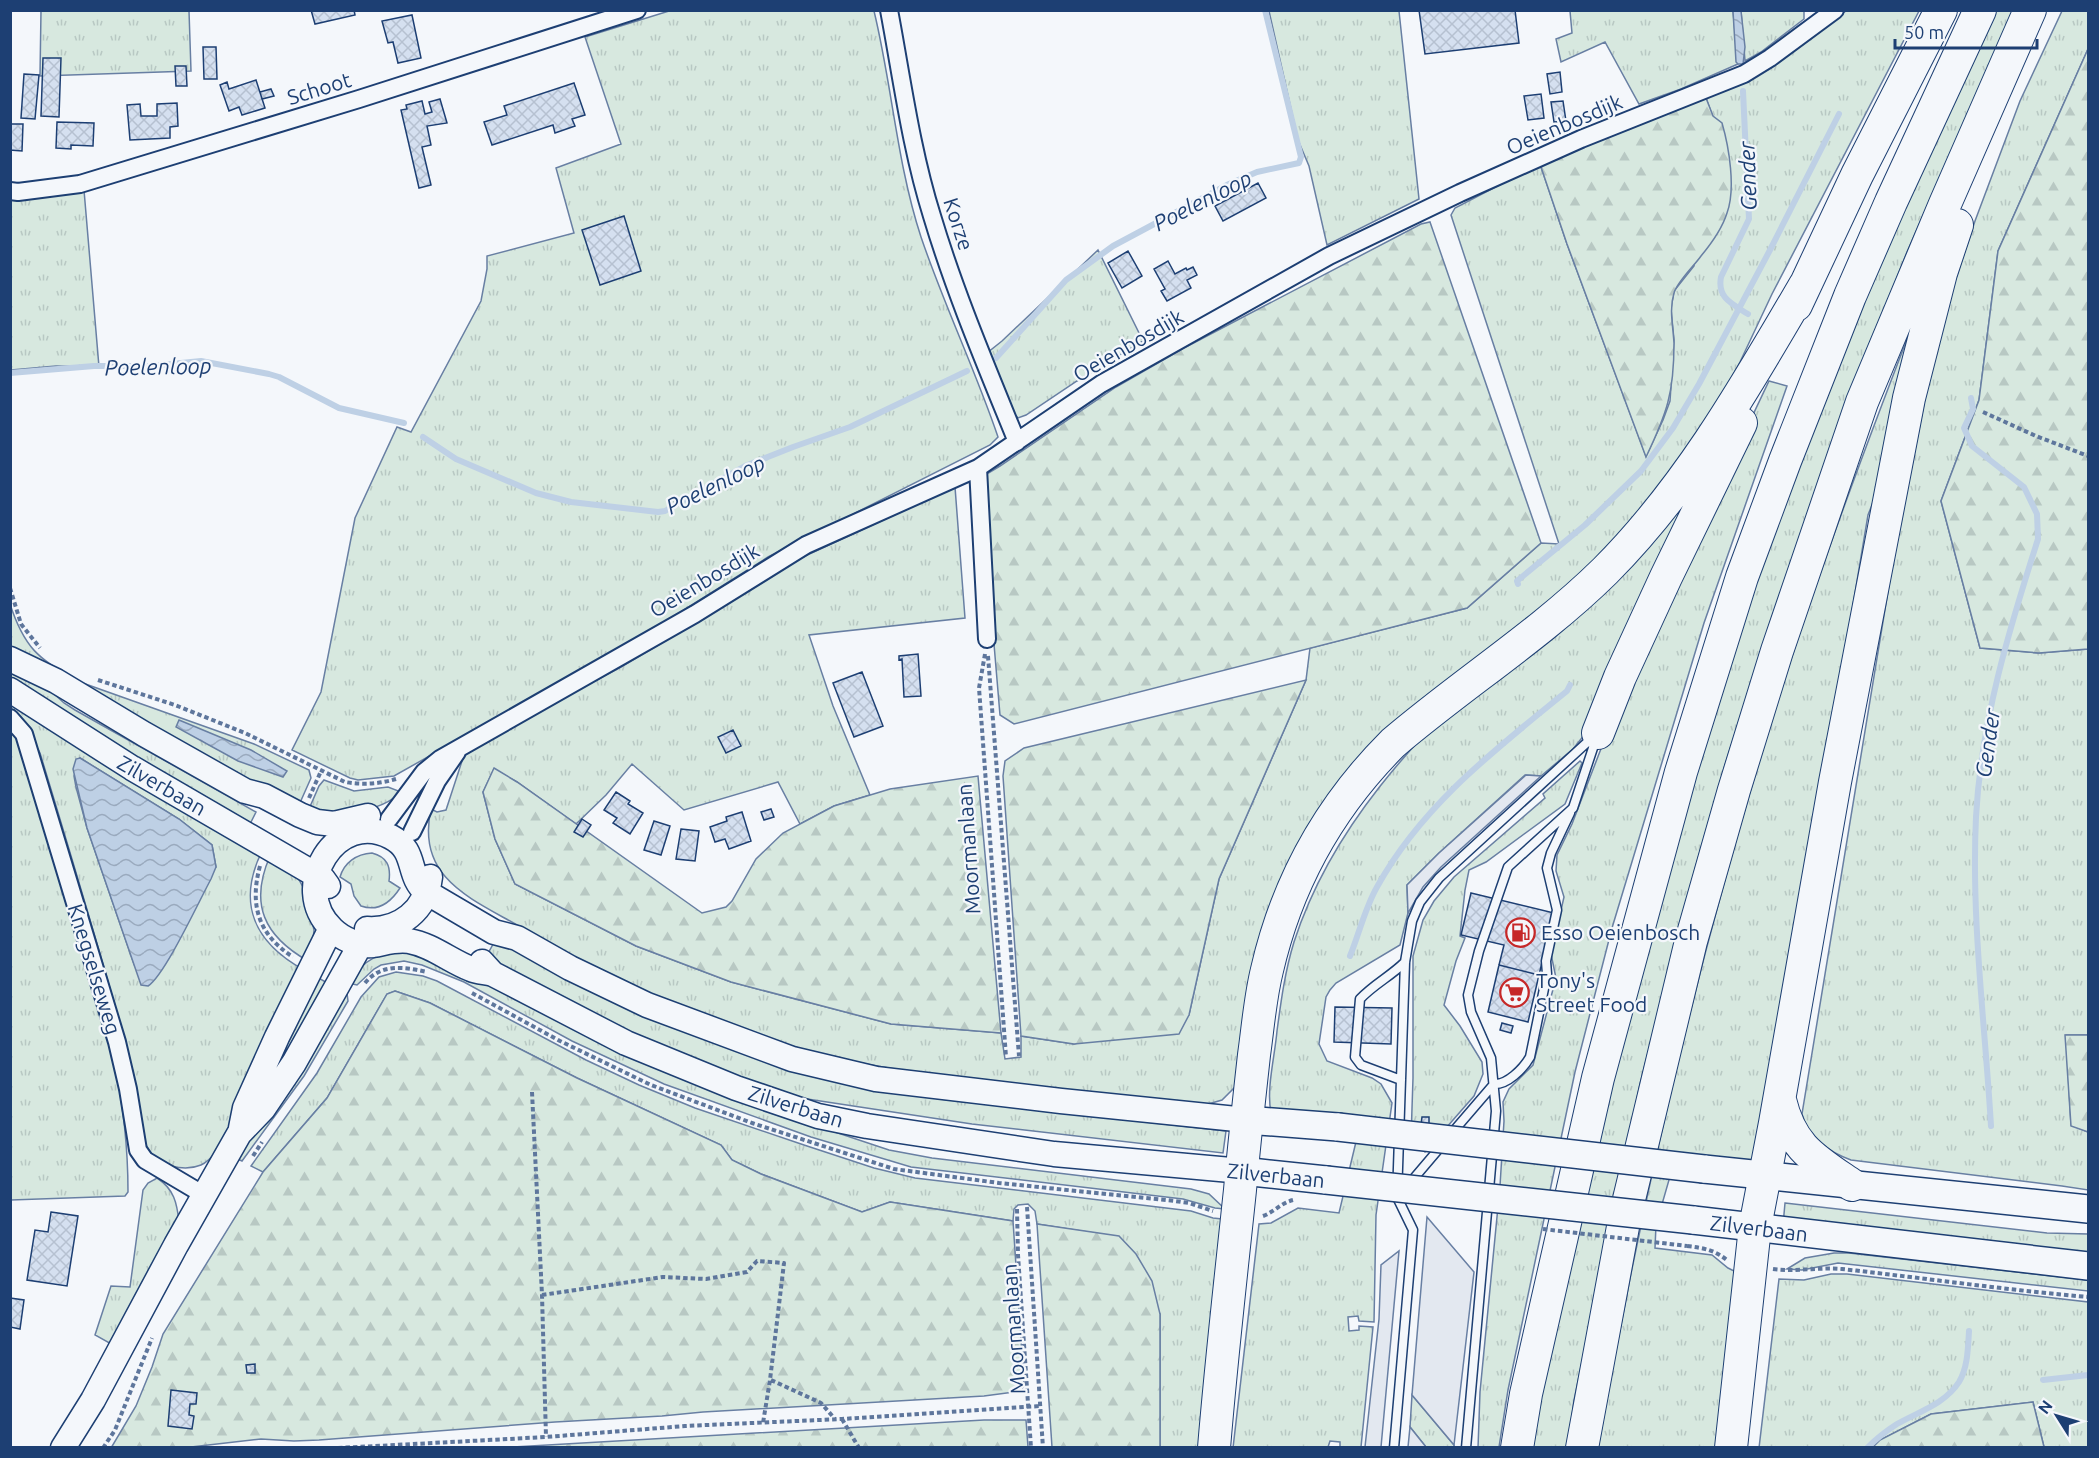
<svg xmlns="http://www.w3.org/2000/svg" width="2099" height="1458" font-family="Ubuntu,sans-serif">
<defs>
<pattern id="grass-tufts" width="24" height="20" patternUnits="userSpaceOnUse" patternTransform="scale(1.5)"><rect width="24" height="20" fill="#d7e8df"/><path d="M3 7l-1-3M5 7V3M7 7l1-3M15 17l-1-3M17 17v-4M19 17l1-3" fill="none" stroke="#b8c8c3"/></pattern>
<pattern id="forest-firs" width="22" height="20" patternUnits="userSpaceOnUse" patternTransform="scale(1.5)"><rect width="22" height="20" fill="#d7e8df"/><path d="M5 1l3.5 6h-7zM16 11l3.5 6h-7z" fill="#b8c8c3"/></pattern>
<pattern id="water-waves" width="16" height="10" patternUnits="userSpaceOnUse" patternTransform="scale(1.5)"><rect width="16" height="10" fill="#bed0e5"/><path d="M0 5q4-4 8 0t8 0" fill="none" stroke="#9aaabe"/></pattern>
<pattern id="building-cross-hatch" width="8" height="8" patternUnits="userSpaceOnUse" patternTransform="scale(1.5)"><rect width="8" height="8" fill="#d5e0f0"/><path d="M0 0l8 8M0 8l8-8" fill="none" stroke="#b6c1d1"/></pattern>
</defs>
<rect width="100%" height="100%" fill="#f4f7fb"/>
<!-- grass -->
<path fill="url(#grass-tufts)" stroke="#687fa3" stroke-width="1.5" fill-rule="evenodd" d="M41,11H189L191,71L40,76Z
M669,11H874C892,85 897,164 921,237C944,305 975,369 998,437L990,445L768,557L644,635L394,776L358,780L350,778L292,750L321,692L355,518L397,427L411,432L481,301L487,269V256L574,233L556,168L621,144L585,37Z
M1269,11H1399L1419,199L1327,245L1309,166L1298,140Z
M1570,11H1733L1738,64L1681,89L1639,104L1605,42L1561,62L1556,39L1572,33Z
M1741,11H1804V19L1761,52L1745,61Z
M1846,11H1919L1772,294L1740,362L1714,410L1648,504L1608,548L1541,610L1354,770L1235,1087L1222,1100L1198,1107C1129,1098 1060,1090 991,1081C940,1075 888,1070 838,1058C728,1032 622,987 524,929C475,900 415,880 431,809L437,812L446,810L463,758L467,753L487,738L621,667L697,622L768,573L955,487L965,618L809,635L833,706L870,795L834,806L800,824L778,782L684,810L632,764L606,795L576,824L517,782L494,769L483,792L495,839L515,884L636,946L731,982L891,1024L1001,1033L1005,1059L1021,1057V1036L1074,1044L1189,1015L1219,879L1306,680L1310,648L1467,608L1541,543L1559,544L1451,215L1455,208L1540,164L1567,244L1646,456L1663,420L1670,401L1674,340L1671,309L1674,291L1694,266L1713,117L1706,98L1749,80Z
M1993,11H2013L1907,252L1866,356L1764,642L1725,765L1695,869L1640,1084L1574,1400L1568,1447L1533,1448L1541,1394L1609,1077L1732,640L1842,346Z
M2062,11H2088V49L1998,251L1979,400L1941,501L1980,648L2039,653L2088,649V1035H2066L2071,1125L2088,1132V1190L2062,1186L1851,1160C1829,1152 1807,1137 1802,1114L1892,567L1930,373L1948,302L1975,221L2020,101Z
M84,190L99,367L56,366L11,370L10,196Z
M1098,250L1143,341L1077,381L1026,415L1018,418L1014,414L987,353L1002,341Z
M1928,285L1887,467L1868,515L1759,1169L1675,1159L1656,1225L1655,1248L1712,1255L1728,1268L1740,1274L1728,1447L1598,1448C1645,1180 1708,915 1792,656C1833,531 1880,408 1928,285Z
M1769,381L1787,386L1704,623L1612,928L1575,1072L1508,1390L1499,1447L1478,1448L1480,1392L1500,1186L1504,1121L1503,1102L1509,1089L1533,1065L1556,978L1551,954L1564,897L1556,871L1557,855L1572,824L1629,676Z
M1715,445L1585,734L1573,749L1541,776L1525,775L1439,853L1407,885L1408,913L1400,945L1336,983L1330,990L1326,997L1319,1044L1327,1061L1372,1078L1381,1084L1392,1103L1376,1215L1374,1322L1359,1321L1358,1316L1348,1317L1349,1331L1359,1330V1326L1373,1327L1361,1447H1340V1442L1330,1441L1328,1447L1233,1448L1259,1224L1271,1223L1298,1208L1339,1213L1360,1125L1271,1112C1266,1090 1275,1055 1277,1031C1281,1001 1285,971 1294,942C1335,815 1429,728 1521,636C1586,573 1650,509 1715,445Z
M10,604C24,647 38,659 77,681L254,744L309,770L311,778L299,805L258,786L11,653Z
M10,666L40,681L64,703L75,710L256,812L248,828L11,682Z
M10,698L262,851C236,904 255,943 304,970L218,1150C213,1156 208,1162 201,1165C184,1172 157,1166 148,1149C135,1127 136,1086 130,1060C102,957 71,855 40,753L23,720L11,708ZM80,758L179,819L212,845L216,867L134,964L87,828L76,787L74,776Z
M10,729L23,746L115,1063C123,1108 128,1145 128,1192L125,1196L11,1200Z
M1580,761L1582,763L1565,804L1486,862L1469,870L1465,890L1460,936L1465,938L1456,961L1444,1005L1460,1026L1482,1062L1483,1074L1474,1096L1425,1152L1411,1139L1413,1078V956L1423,920L1434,901L1454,877L1545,798L1543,794Z
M324,780L354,791L388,787L401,792C378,815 339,813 309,809L319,786Z
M372,853C387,857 391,866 389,881L400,888C391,902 378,912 361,906L354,896L351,884L340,877C344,863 356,854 372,853Z
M270,856L297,876L305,891L314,930L313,940L308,961C264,936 249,904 270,856Z
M496,939L889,1090L940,1099L1226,1131L1223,1153L972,1124L794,1097L751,1083L597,1018L486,957Z
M406,950L463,972L635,1059L670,1074L721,1094L889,1150L932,1158L1191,1189L1209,1194L1225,1209L1215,1208L1183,1199L911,1167L811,1137L664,1084L572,1041L464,982L422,965L404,961L381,965L374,969L357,985L348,983C366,957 376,955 406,950Z
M396,972L423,976L437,981L586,1060L639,1085L695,1108L804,1145L874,1168L915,1178L1191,1211L1213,1218L1231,1220L1199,1447H1160V1314L1119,1237L1037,1224L1035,1211L1028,1204L1018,1205L1014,1209L1013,1221L890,1202L862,1212L761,1174L732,1160L721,1145L577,1078L430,1003L395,991L387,994L327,1098L263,1172L251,1166L317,1073L361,997L379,977Z
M315,976L331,985L290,1057L264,1080Z
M343,991L347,993L348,1001L304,1076L242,1161L235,1158Z
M157,1178C174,1189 177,1203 179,1222L113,1345L95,1335L111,1286L130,1287L143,1190L148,1183Z
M1785,1203L2047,1233L2088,1234V1257L1783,1225Z
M1834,1253H1849L2088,1280V1291L1838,1263L1802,1270L1787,1269L1805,1258Z
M1831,1274H1847L2088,1302V1447H2044L2033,1402L1931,1414L1880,1440L1873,1447L1759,1448L1779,1279L1804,1280Z
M1412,1395L1454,1445V1447H1426L1410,1427Z"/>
<!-- forest -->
<path fill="url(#forest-firs)" stroke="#687fa3" stroke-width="1.5" d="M2088,49V649L2039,653L1980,648L1941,501L1979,400L1998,251Z
M1706,98L1713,116L1722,123C1729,147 1736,189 1727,213C1722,229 1711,244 1701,256C1694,266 1677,282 1674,293C1669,309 1673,326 1674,343C1674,393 1667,413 1646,457L1567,244L1540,164Z
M1430,222L1541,543L1467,608L1014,724L1000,715L980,478L1000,466L1116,387L1184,348L1421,224Z
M1306,680L1219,879L1189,1015L1179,1034L1074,1044L1021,1036L1003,776L1005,761L1024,748Z
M494,768L517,782L702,913L726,907L732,901L756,859L783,833L834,806L890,789L978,776L1001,1033L891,1024L731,982L636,946L515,884L495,839L483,792Z
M395,991L430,1003L577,1078L721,1145L732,1160L761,1174L862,1212L890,1202L1013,1221L1024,1385L1021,1391L984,1396L703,1412L662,1416L555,1422L319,1440L294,1441L261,1439L191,1447L111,1448L136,1406L152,1367L163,1334L263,1172L327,1098L387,994Z
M2065,1035H2088V1132L2071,1126Z
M1037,1224L1119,1236L1136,1254L1152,1281L1160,1314V1447H1052Z
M2033,1402L2044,1447H1873L1880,1440L1931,1414Z
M984,1420H1026L1028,1447H513Z"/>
<!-- parking -->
<path fill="#e3e8f0" stroke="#687fa3" stroke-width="1.5" d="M1526,775L1541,776L1441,867L1423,887L1408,913L1407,885L1439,853Z
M1427,1217L1474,1272L1454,1445L1412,1395Z
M1399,1251L1381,1447H1365L1379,1319L1381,1265Z
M1410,1427L1426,1447H1408Z"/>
<!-- water -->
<path fill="url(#water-waves)" stroke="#687fa3" stroke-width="1.5" d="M1733,11H1741L1745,47L1743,64H1738L1736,62Z
M179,720L251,750L287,771L283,777L238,761L176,727Z
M80,758L179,819L212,845L216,867L211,879C199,901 165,975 148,986L141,985L87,828L73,769L76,759Z"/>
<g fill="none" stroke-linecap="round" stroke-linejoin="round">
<!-- stream -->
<path stroke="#bed0e5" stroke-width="6" d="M1743,91L1749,219L1721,277C1717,298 1732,304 1748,314
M996,358L1066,280L1113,246L1229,184L1257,172L1299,163L1301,157L1265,10
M10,373L94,366H151L201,361L269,374L279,377L339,408L404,423
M1971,398L1973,409L1964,428L1972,446L2024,487L2037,514L2038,539C2009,630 1981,721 1976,817C1971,920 1985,1023 1991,1126
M423,437L456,459L536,493L571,502L658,512L665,511L677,504L745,466L793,447L850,427L967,371
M1518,584L1517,581L1585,525L1641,471L1673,428L1699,384L1770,250L1839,114
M1350,956C1359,934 1365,908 1377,887C1422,805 1496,749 1567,691L1570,685
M2043,1380L2088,1375
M1867,1448C1876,1439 1886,1431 1897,1424C1918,1412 1945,1404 1959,1382C1968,1367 1968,1347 1969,1331"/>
</g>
<!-- building -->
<path fill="url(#building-cross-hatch)" stroke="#1d3f73" stroke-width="1.5" d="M311,10H354L355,15L315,24Z
M1419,10H1515L1519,43L1425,54Z
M412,15L421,58L398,63L393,42L388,43L382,21Z
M203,47H216L217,79H204Z
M43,58H61L59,117L41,116Z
M175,66H186L187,86H176Z
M1560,72L1562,92L1550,94L1547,74Z
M24,74L39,75L35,119L21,118Z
M256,80L265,108L242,115L239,107L229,111L220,85L227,82L229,89Z
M574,83L585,115L572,119L575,126L555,133L553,125L492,145L484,122L507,115L504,106Z
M271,89L274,96L262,99L260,92Z
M1541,94L1544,118L1528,120L1524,96Z
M440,99L447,123L427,126L431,145L422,147L431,185L419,188L401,110L407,109L406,105L422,101L425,114L432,112L429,102Z
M1563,101L1566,121L1554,122L1551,102Z
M177,103L178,126L170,127V138L130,140L127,105L140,104L141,116H157V104Z
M57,122L94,123L93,146L71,145V149L56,148Z
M10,124H23L22,151L10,150Z
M1258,183L1266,198L1223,221L1215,206Z
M624,216L641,271L600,285L582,230Z
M1128,251L1142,276L1122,288L1108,263Z
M1168,261L1175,274L1186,268L1187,270L1193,267L1197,275L1187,280L1191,288L1167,301L1161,291L1165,289L1154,269Z
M918,654L921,696L904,697L902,659L899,660V656Z
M862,672L883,726L854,737L833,683Z
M733,730L741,746L726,753L718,737Z
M616,792L630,801L628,804L643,813L630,834L613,823L617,818L604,810Z
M771,809L774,817L764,820L761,812Z
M742,812L751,841L729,849L725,839L715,842L710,827L727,821L726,817Z
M582,819L591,825L583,837L574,832Z
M654,821L670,826L661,855L644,850Z
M681,829L699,831L695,861L676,859Z
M1471,893L1554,913L1539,975L1499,965L1504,945L1461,935Z
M1499,965L1539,975L1528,1022L1488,1012Z
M1335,1007L1392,1008L1391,1044L1334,1042Z
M1502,1023L1513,1026L1511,1033L1500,1030Z
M1422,1117H1429V1125H1421Z
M51,1212L78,1216L67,1286L27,1280L35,1230L48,1232Z
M10,1298L24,1300L20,1329L10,1327Z
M255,1364V1373H247L246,1365Z
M171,1390L197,1393L196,1404H190L189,1415L194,1416L192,1429L168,1426Z"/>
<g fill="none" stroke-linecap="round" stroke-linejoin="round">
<defs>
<path id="lane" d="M1401,1080L1361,1065L1355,1057L1360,999C1374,984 1391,976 1405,962
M1451,1134L1494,1084C1507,1085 1523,1069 1530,1057L1547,974L1546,961L1557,910L1547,868L1551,853L1570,813
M1409,1184L1443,1144
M1394,1448L1413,1230L1397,1197L1405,962L1412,921L1420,902L1439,878L1593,737
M1466,1448L1496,1111L1491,1058L1471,1012L1468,995L1479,951L1508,867L1573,808L1596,739"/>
<path id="street" d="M889,10C902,79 911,149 932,216C955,293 987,368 1017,442
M10,191L18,192L80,184L359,99L637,10
M978,468L987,639
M10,718L24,734L117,1042L128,1089L138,1150L145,1160L204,1195
M389,819L424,772L440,759L695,614L806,545L978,468L1101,384L1329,256L1460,193L1581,139L1744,74L1770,58L1835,10
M412,832L437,781L457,752"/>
<path id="secondary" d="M10,659L56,681L144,734L245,791L264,796L300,815L317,822L334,824L368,816
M10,690L132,768L323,879L328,886
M367,929C400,931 426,910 430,877
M482,962L493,974L626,1043L736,1088L818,1116L867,1126L1054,1154L1242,1171
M493,974C486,972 478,972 471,969C450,961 432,945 409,941C396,939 385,943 373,945C359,947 341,938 332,929C288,887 337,808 391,837C418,851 406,875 426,892L494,932L517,938L570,968L647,1005L792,1059L876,1079L1061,1101L1246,1120
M241,1128L245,1108L277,1037L331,928
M63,1448L93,1400L176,1245L239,1134L263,1109L294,1063L368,931"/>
<path id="primary" d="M1246,1120L1338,1127
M1704,1169L2088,1209
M1242,1171L1326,1180
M1693,1220L2088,1266"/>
<path id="highway" d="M1796,305L1857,175L1941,10
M1598,733L1620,677L1666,577L1741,423
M1780,1100C1791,1147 1814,1159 1852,1185
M1214,1448C1221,1362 1231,1276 1240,1190C1244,1145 1249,1100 1254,1055C1258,1027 1260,998 1267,970C1287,883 1330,806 1393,743C1462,684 1540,635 1605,571C1688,488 1746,386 1805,285
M1517,1448L1526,1394L1598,1078L1681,772L1742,577L1785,461L1850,296L1891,202L1980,10
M1582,1448L1625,1216L1691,941L1734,790L1777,651L1862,402L1945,204L2030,10
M1731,1448L1755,1227L1775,1123L1835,782L1909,398L1941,273L1957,225"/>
</defs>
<!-- lane casing -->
<use href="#lane" stroke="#1d3f73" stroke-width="11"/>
<!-- street casing -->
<use href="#street" stroke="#1d3f73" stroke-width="20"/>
<!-- secondary casing -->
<use href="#secondary" stroke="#1d3f73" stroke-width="27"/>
<!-- primary casing -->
<use href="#primary" stroke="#1d3f73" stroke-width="30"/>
<!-- highway casing -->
<use href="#highway" stroke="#1d3f73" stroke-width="34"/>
<!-- path -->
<path stroke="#5e769c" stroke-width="4" stroke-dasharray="4.5 3" stroke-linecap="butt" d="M1983,412L2036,436L2088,456
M10,588L21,624L40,648
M985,654L979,688L1006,1057
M988,656L1019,1056
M98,680L175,705L245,733L345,782C362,785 379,784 396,779
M309,798L321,771
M260,866C249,906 259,935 293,957
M365,983C381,963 405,967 427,972
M472,993L560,1041L651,1085L752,1123L894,1169L999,1183L1175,1201L1189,1203L1213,1211
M532,1092L542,1295L546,1437
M253,1156L262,1142
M1027,1207L1043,1448
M1017,1209L1018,1255L1031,1448
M1263,1216C1274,1212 1281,1203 1293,1200
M1687,1246C1704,1248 1715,1250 1728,1261
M1773,1269C1796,1272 1819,1267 1842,1269C1924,1278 2006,1290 2088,1297
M542,1295L663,1277L706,1279L747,1272L757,1261L784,1263L770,1380L763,1423
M771,1380L821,1403L835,1419
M842,1419L859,1448
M103,1448L115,1430L152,1338
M338,1448L546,1437L685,1426L842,1419L1040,1406"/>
<!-- lane -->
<use href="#lane" stroke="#f4f7fb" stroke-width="8"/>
<!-- street -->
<use href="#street" stroke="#f4f7fb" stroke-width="16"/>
<!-- secondary -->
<use href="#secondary" stroke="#f4f7fb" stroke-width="24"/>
<!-- primary -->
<use href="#primary" stroke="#f4f7fb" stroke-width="27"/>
<!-- highway -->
<use href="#highway" stroke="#f4f7fb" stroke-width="32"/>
<defs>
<path id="primary-bridge" d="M1338,1127L1704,1169
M1326,1180L1693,1220"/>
</defs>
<!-- primary-bridge casing -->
<use href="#primary-bridge" stroke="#1d3f73" stroke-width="30" stroke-linecap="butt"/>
<!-- path-bridge -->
<path stroke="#5e769c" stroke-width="4" stroke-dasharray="4.5 3" stroke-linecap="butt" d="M1543,1229L1687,1246"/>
<!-- primary-bridge -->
<use href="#primary-bridge" stroke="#f4f7fb" stroke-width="27"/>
</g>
<!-- icons -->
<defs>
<symbol id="fuel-ring" viewBox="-11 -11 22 22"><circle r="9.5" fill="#f4f7fb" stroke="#c62828" stroke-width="1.5"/><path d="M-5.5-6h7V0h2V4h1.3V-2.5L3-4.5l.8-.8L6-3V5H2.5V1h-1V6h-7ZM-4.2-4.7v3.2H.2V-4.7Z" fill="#c62828"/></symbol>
<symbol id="supermarket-ring" viewBox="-11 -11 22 22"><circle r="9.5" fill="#f4f7fb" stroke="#c62828" stroke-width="1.5"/><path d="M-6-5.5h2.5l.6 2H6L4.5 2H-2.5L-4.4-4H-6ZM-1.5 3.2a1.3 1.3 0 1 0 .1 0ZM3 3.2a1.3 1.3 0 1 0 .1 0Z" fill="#c62828"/></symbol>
</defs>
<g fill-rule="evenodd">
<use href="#fuel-ring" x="1504" y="916" width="33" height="33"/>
<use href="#supermarket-ring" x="1498" y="976" width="33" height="33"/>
</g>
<g text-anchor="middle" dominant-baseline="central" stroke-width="4.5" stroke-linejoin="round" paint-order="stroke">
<!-- street labels -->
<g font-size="21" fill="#1d3f73" stroke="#f4f7fb">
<text transform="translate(319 88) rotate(-17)">Schoot</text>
<text transform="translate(1564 124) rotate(-23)">Oeienbosdijk</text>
<text transform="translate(959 224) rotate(72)">Korze</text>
<text transform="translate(1128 345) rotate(-30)">Oeienbosdijk</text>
<text transform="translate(704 580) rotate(-31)">Oeienbosdijk</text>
<text transform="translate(162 785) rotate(30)">Zilverbaan</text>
<text transform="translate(968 849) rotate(-94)">Moormanlaan</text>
<text transform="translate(95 969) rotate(73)">Knegselseweg</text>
<text transform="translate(796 1106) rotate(17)">Zilverbaan</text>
<text transform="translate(1276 1175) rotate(6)">Zilverbaan</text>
<text transform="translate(1759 1228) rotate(7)">Zilverbaan</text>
<text transform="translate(1013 1329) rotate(-94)">Moormanlaan</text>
</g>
<!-- poi labels -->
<g font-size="21" fill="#1d3f73" stroke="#f4f7fb" text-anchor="start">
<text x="1541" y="932">Esso Oeienbosch</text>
<text x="1536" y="980">Tony's<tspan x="1536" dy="24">Street Food</tspan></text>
</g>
<!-- water labels -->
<g font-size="22" font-style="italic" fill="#1d3f73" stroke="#f4f7fb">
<text transform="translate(1747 176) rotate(-92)">Gender</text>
<text transform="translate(1202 200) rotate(-27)">Poelenloop</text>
<text transform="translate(158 366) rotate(-1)">Poelenloop</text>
<text transform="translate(715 484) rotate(-26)">Poelenloop</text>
<text transform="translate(1987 743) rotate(-82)">Gender</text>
</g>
</g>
<!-- border -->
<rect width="2099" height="1458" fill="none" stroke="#1d3f73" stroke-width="24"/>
<!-- north arrow -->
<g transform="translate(2057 1416) rotate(307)" stroke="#f4f7fb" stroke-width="4.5" paint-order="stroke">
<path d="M0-4.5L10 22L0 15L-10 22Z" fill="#1d3f73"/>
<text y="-9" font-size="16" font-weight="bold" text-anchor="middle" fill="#1d3f73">N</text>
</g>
<!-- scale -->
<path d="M1895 39v9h142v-9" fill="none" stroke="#1d3f73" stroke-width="3"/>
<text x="1904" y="39" font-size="18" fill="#1d3f73" stroke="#f4f7fb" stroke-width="4.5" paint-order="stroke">50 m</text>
</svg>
